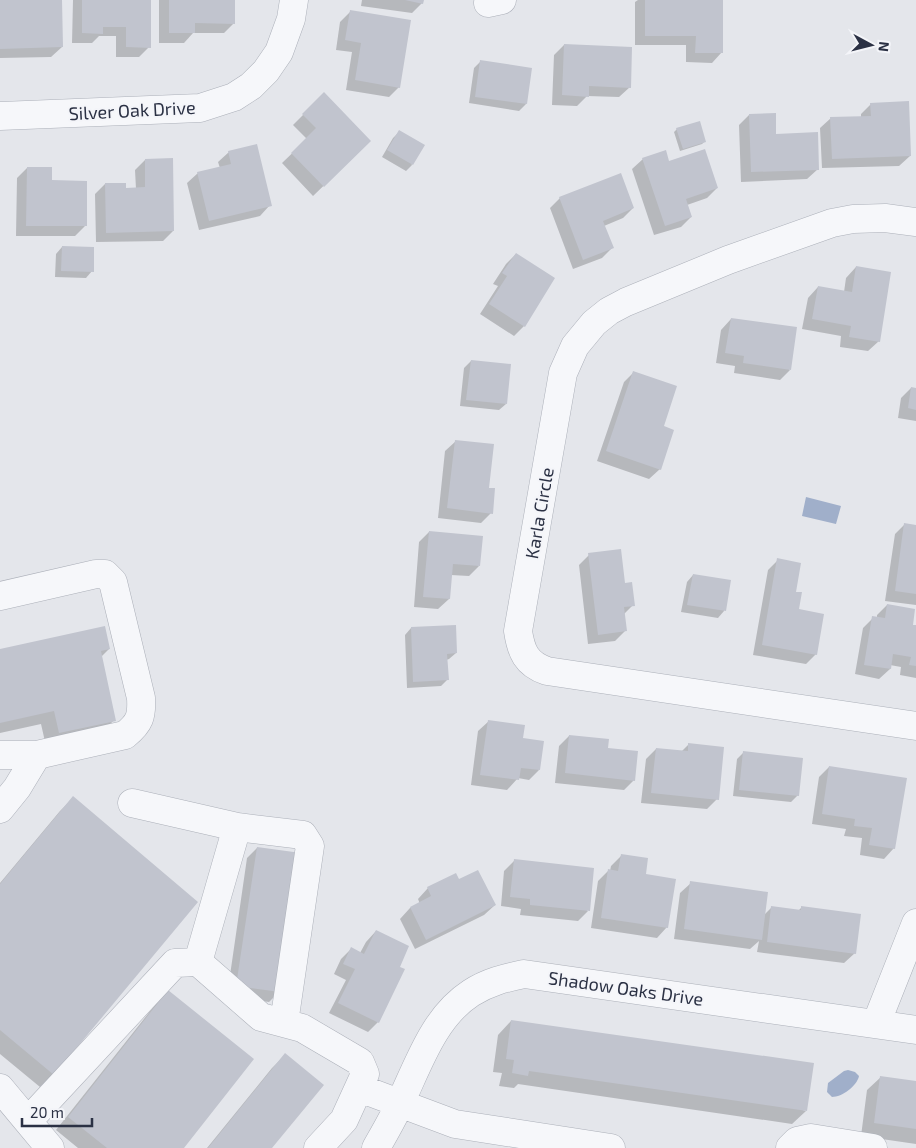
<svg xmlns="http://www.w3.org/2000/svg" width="916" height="1148" font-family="'Exo 2',sans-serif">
<rect width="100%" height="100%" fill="#e4e6eb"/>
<!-- water -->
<path fill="#a0afca" d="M806,497L841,506L836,524L802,516Z
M848,1070L855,1072L859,1076C857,1086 842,1097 832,1097L827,1092L828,1083L844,1071Z"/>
<!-- shadow -->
<path fill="#0003" d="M0,0H61L62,47L51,57L0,58Z
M73,0H150L149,47L139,57H116V36H99L92,43H72Z
M159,0H234V23L224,33H193L184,43H159Z
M362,0H423L422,3L412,13L361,6Z
M638,0H722V52L712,63L686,62V45H635V2Z
M350,12L399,87L389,97L346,90L352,52L336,50L340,22Z
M564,45L630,87L619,97L587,96L577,106L552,105L554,55Z
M481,61L531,69L526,104L519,111L469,103L474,68Z
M324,94L370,141L313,196L282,163L307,139L293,125Z
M871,104L910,156L899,166L822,168L820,128L831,118L861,117V114Z
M749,115L775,135L818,169L807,179L741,182L739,125Z
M677,129L705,141L702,144L680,151L674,132Z
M399,132L412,165L406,171L382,157L393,138Z
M229,152L270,205L260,216L199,230L187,183L198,173L220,168L218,162Z
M643,159L669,163L717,188L707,198L687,205L691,217L681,227L654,235L632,169Z
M145,160L173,231L163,241L96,242L95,194L105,184L125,189H136L135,170Z
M27,168L51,182L85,226L75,236H16L17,178Z
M560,198L633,208L623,218L604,226L612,248L602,258L573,269L550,208Z
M62,247L92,271L86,278L55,277L56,254Z
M516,254L524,326L514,336L480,314L498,286L493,284L506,264Z
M856,267L879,341L868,351L840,347L841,336L802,329L808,298L818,287L844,292L846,278Z
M731,319L790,370L780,380L734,373L735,366L716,363L721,330Z
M471,361L506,404L499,410L460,406L464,368Z
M634,372L660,469L649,479L597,461L624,382Z
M911,388L916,389V421L898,418L901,398Z
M456,441L488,489L491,513L481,523L438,518L445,451Z
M905,524L916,526V605L885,601L895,534Z
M429,532L479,566L469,576L451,575L449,599L438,609L414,607L419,542Z
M589,555L624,584L633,605L623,615L625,631L615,641L588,644L579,565Z
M778,560L795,593L798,610L816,654L806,664L753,655L768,570Z
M693,575L730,581L724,611L718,618L681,612L687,582Z
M887,605L911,626L916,627V678L900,675L901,667L890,665V669L879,679L855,674L863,628L873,618H877V615Z
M411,628L456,653L449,659L446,660L447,680L441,686L407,688L405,635Z
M109,649L101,657L114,720L101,734L46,746L41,724L0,733V651Z
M489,721L522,739L539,770L529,780L518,778L507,790L471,785L478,731Z
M569,736L607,749L634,780L624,790L555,783L559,746Z
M689,744L717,799L707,809L641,803L646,759L656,749L681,752Z
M744,752L798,795L791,802L733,796L737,759Z
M829,767L894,848L884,859L860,855L862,838L844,836L846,829L812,824L819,777Z
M73,798L53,1074L40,1087L0,1054V883L60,811Z
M257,848L279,992L269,1002L227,996L247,858Z
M621,856L645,875L667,927L657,938L591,928L598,881L609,870L610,871L611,866Z
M514,861L588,911L578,921L520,915L521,909L501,906L504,871Z
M459,881L495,905L484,915L415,949L400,919L410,908L420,904L418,899L428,888Z
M691,883L764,915L772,907L798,911L802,907L855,953L844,963L757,952L759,941L750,949L674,939L680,893Z
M376,931L378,1022L368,1032L329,1013L346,980L334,974L341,959L351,949L360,953L366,942Z
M168,992L182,1148H78L56,1130L155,1005Z
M511,1021L806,1111L792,1124L518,1084L514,1088L499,1086L502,1073L493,1072L498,1035Z
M285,1055L271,1148H207L272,1068Z
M881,1077L916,1082V1144L861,1136L867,1090Z"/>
<!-- building -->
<path fill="#c1c4ce" d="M0,0H62L63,47L0,49Z
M82,0H151V48L126,47V27H103V34L82,33Z
M169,0H235V24L195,23V33H169Z
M405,0H424L423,4Z
M645,0H723V53H695L696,36H645Z
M350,10L411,20L400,88L355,80L361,43L345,40Z
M564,44L632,47L631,88L589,86V97L562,95Z
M480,60L532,68L527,104L475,97Z
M324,92L371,141L324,187L291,153L316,128L302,114Z
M909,101L911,156L832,159L830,117L871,116L870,103Z
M776,113V134L818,132L819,170L751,172L749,114Z
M700,121L706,142L683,149L676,128Z
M399,130L425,145L413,165L387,150Z
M257,144L272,206L209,221L197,172L231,164L228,151Z
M705,149L718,188L686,199L692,217L665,226L642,158L666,150L669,161Z
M173,158L174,231L106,233L105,183H126V188L145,187V159Z
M27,167H52V180L87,181V226H26Z
M621,173L634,208L603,221L614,248L583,260L559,197Z
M62,246L94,247V272L61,271Z
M516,253L555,278L525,327L489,304L507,276L502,273Z
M856,266L891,272L880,342L849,337L851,326L812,319L818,286L852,292Z
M731,318L797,327L791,370L743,363L744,356L725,353Z
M471,360L511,364L507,404L466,400Z
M633,371L677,386L664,426L674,430L661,470L606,451Z
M911,387L916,388V410L908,408Z
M455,440L494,444L489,488H495L493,514L447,508Z
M904,523L916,525V594L895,591Z
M429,531L483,536L480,566L453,564L450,599L423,597Z
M621,549L625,583L632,582L635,606L624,607L627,631L598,635L588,553Z
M777,558L801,563L796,592H802L799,609L824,614L817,655L762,645Z
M693,574L731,580L726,611L687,605Z
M887,604L915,609L913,625H916V666L909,665L911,657L893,654L891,669L864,665L872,616L885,618Z
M456,625L457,653L447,654L449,680L413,682L411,627Z
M105,626L110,649L101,651L116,721L59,733L54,711L0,723V649Z
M488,720L525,725L523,738L544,741L540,770L521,768L519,780L480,775Z
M569,735L609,739L608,748L638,751L635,781L565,773Z
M688,743L724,747L719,800L651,793L656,748L688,751Z
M743,751L803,758L799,796L739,790Z
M829,766L907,778L895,849L869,845L872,828L854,826L855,819L822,814Z
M73,796L198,902L54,1075L0,1030V884Z
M257,847L301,853L280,992L236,986Z
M621,854L648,858L646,874L676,879L668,928L601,918L608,869L618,871Z
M514,859L594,868L590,911L530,905V899L510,897Z
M478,870L496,905L426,940L410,907L431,896L427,887L456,873L459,879Z
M690,881L768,892L762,940L684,929Z
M771,906L801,910V906L861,914L856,954L767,942Z
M376,930L409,946L400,967L405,969L379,1023L338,1003L355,969L343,964L351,947L364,954Z
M168,990L254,1059L184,1148H107L68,1117Z
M511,1020L814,1063L807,1111L529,1071L528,1076L512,1073L514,1060L506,1059Z
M285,1053L324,1085L272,1148H208Z
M880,1076L916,1081V1129L874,1123Z"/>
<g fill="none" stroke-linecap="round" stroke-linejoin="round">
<defs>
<path id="minor" d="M488,3L502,0
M0,116L200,108L234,97L251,86L266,71L279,52L291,19L294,0
M916,222L885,218L853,219L832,223L728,260L626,302L609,311L594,323L575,346L563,373L518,631C521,651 526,664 547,671L916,726
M0,596L96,574H105L113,582L141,698C142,716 140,723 125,735L37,755L17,788L0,809
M0,755H37
M132,803L237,827L303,835L310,846L284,1023
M198,962L237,827
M876,1024L916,923
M0,1088L50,1148
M359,1088L455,1124L611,1148
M28,1121L175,963L198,962L261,1017L302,1028L360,1062L365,1074L344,1120L318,1148
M376,1148C385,1132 394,1117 401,1101C419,1063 434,1017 471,993C488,982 505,978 524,974L916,1030
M790,1148L797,1141L811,1138L873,1148"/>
</defs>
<!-- minor casing -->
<use href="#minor" stroke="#acb0b9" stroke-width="29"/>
<!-- minor -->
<use href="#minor" stroke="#f6f7fa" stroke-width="28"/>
</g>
<g text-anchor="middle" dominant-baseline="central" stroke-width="4" stroke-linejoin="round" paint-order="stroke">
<!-- street labels -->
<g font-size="18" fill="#2b3144" stroke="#f4f5f9">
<text transform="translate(132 110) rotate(-3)">Silver Oak Drive</text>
<text transform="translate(539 513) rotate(-80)">Karla Circle</text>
<text transform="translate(626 988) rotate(8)">Shadow Oaks Drive</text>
</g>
</g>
<!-- north arrow -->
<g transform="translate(871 45) rotate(97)" stroke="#f4f5f9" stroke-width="4" paint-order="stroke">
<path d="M0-4L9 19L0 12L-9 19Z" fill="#2b3144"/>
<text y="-8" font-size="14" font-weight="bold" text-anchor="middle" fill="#2b3144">N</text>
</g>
<!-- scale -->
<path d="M22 1118v8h70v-8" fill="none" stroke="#2b3144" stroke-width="2.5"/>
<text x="30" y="1118" font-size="15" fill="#2b3144" stroke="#f4f5f9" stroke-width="4" paint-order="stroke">20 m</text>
</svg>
